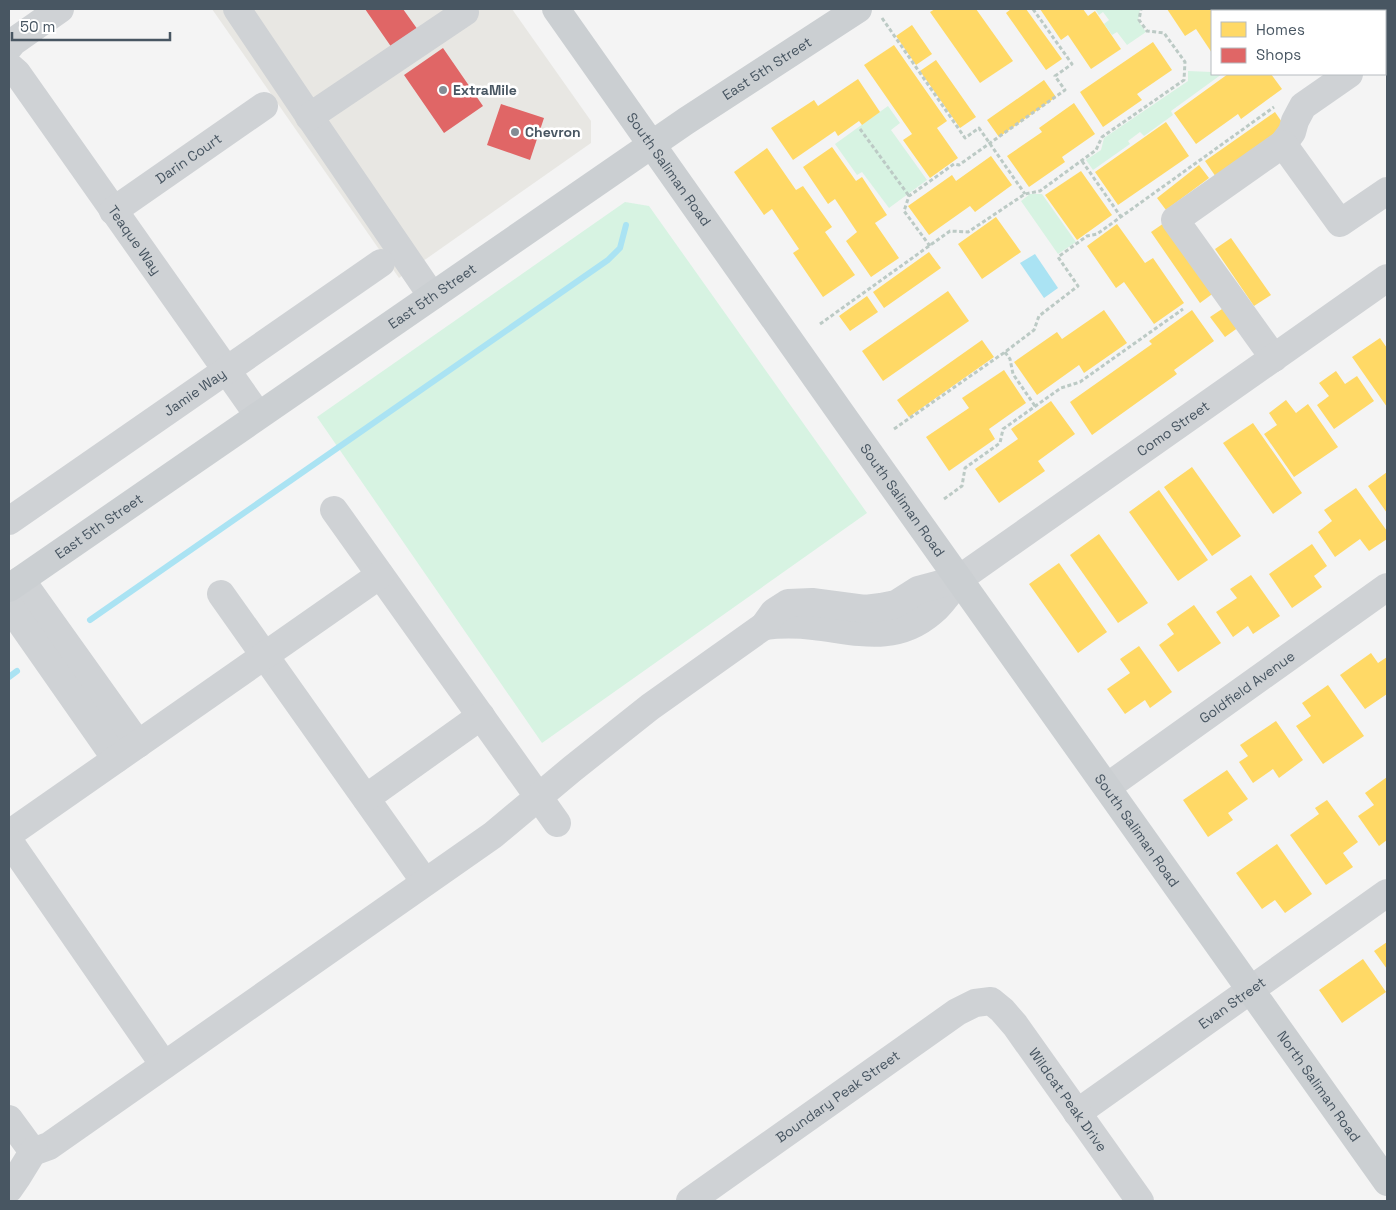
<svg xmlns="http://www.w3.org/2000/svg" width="1396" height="1210" font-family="'Space Grotesk',sans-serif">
<rect width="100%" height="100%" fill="#f4f4f4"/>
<!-- commercial -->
<path fill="#e8e7e3" d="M212,9H512L591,121V143L399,278Z"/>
<!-- green -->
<path fill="#d7f3e2" d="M1095,9H1140L1138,21L1146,32L1127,45L1117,32L1112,35L1104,24L1109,20L1103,12L1099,15Z
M1188,71L1212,72V74H1222L1171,111L1173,115L1144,136L1140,132L1128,141L1130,144L1093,170L1086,160L1101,150L1104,138L1188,81Z
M888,106L900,123L891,130L927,180L889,208L862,172L857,175L835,144Z
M1030,194H1042L1076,242L1058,254L1021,201Z
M625,202L649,206L867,513L542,743L317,417Z"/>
<!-- water -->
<path fill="#aae3f3" d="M1035,254L1058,288L1044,298L1020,263Z"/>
<!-- homes -->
<path fill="#ffd966" d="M935,9H976L1013,61L980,83L930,12Z
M1011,9H1026L1062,59L1046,70L1006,13Z
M1040,9H1083L1088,16L1095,11L1121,49L1091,69L1068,35L1061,40Z
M1167,9H1216L1217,10L1225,9L1226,11H1212V53L1196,29L1185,36Z
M912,25L932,54L916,65L896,36Z
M1153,42L1172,70L1137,94L1142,100L1103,127L1080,92Z
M894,45L947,121L937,128L958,158L930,178L903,140L912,134L864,65Z
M936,60L976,117L960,128L920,71Z
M1228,74H1271L1282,89L1241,119L1238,114L1196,144L1174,113Z
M858,79L880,112L862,125L859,121L838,136L835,131L793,160L771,128L814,100L818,106Z
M1044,80L1056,97L999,137L987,120Z
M1074,103L1095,134L1062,157L1065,162L1029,187L1007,156L1042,132L1039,128Z
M1275,112L1286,128L1216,177L1205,161Z
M1166,122L1189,156L1118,205L1095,172Z
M832,147L856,181L862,177L887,215L875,223L899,258L871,277L846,241L857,232L835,199L828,204L803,167Z
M767,148L796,190L803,186L832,227L825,232L855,275L823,297L793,253L799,249L772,209L764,215L734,172Z
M991,156L1012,185L975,212L970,206L929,235L908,206L952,175L956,181Z
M1199,165L1209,178L1166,210L1157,198Z
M1081,171L1112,215L1077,240L1045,195Z
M996,217L1021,252L982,279L958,244Z
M1167,221L1215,292L1200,303L1151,232Z
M1117,224L1145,263L1153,258L1184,303L1154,324L1124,282L1116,288L1087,246Z
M1231,238L1271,295L1254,306L1215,249Z
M929,252L941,268L884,308L873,292Z
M948,291L969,321L883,381L862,351Z
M867,296L878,312L850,331L839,316Z
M1225,307L1239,327L1225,337L1210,317Z
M1104,310L1127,343L1084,373L1079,365L1037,395L1014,362L1057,332L1062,339Z
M1192,310L1214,341L1174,370L1177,374L1092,435L1070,402L1152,344L1149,341Z
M1380,338L1387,348V407L1352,357Z
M982,340L994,357L909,417L897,400Z
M1004,370L1026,403L989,429L995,439L949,471L926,437L969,408L962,398Z
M1336,371L1345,384L1357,376L1374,401L1334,429L1317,405L1329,396L1319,383Z
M1286,400L1296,413L1308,404L1338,447L1294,477L1264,434L1277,425L1269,413Z
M1051,401L1075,434L1038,461L1045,471L999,503L975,469L1018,439L1011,429Z
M1253,423L1302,493L1273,514L1223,443Z
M1192,467L1241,536L1212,556L1164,487Z
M1387,472V513L1368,486Z
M1356,488L1387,531V539L1369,551L1360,539L1335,557L1318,532L1332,521L1324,510Z
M1159,490L1208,560L1178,581L1129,512Z
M1099,534L1148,603L1118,623L1070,555Z
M1312,544L1327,566L1314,576L1322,587L1292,608L1269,574Z
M1059,563L1107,632L1078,653L1029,584Z
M1251,575L1280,616L1253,634L1248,626L1233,637L1216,612L1237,598L1230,589Z
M1194,605L1221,643L1178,672L1159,645L1174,634L1167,624Z
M1139,646L1172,692L1150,708L1145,700L1125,714L1107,689L1130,673L1120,659Z
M1371,653L1378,663L1387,657V694L1365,709L1340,675Z
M1328,685L1364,736L1323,764L1296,726L1311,716L1302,703Z
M1276,721L1303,760L1279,778L1273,769L1253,783L1239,762L1248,756L1240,745Z
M1227,770L1248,799L1228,813L1233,820L1208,837L1183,800Z
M1387,777V840L1379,846L1358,816L1374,805L1365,793Z
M1327,800L1358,842L1343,853L1353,867L1326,885L1290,835L1319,814L1315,808Z
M1277,844L1312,894L1285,913L1275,900L1262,909L1236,873Z
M1387,942V969L1374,951Z
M1363,959L1386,992L1342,1023L1319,990Z"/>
<!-- shops -->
<path fill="#e06666" d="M365,9H403L418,30L392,48Z
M443,48L483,106L444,133L404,75Z
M501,104L544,118L530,160L487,145Z"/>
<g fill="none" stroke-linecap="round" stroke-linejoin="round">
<!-- stream -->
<path stroke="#aae3f3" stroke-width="6" d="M90,620L608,260L620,248L626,225
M9,677L17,671"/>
<!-- path -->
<path stroke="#bccac5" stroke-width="3" stroke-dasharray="4 2.5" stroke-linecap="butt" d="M882,18L965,138L979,128L1025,194
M860,129L909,196
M1082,161L1121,217
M930,246L904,211L909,196L954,164L959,165L1065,90L1055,76L1072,64L1033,9
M820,324L950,231L968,232L1025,194L1040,191L1096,150L1102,137L1184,80L1185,62L1164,33L1147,31L1139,20L1141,9
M1005,352L1010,359L1013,374L1035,406
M894,429L1005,352L1034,330L1039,316L1078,286L1058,257L1087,236L1097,234L1274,107
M944,499L962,486L965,468L1000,443L1003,429L1061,388L1080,382L1183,309"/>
<!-- minor -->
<g stroke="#cfd2d5" stroke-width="28">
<path d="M237,9L307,113L432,296"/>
<path d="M9,47L13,42L60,9"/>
<path d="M1385,49L1387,47"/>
<path id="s1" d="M9,66L17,73L258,415"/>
<path d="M309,117L465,12"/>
<path d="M1283,144L1292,132L1295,121L1303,106L1349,74"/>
<path id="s2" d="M113,211L264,106"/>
<path d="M1274,358L1175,220L1283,144L1340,223L1387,191"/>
<path d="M334,510L557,823"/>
<path id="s3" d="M9,521L381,263"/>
<path d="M21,580L138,744"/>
<path d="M221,594L425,882"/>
<path d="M9,606L116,759"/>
<path id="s4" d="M764,626C780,624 797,624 814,626C857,631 895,644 932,612C943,603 951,590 959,579L1387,278"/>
<path id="s5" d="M1107,787L1387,587"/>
<path d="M366,798L481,716"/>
<path d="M9,834L380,575"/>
<path d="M9,841L164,1065"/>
<path id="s6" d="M1077,1113L1387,893"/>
<path d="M9,1119L31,1149L38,1150L49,1146L493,835L572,769L650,707L764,626L774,612L788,603L812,602L865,609L881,607L896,604L918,590L959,579"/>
<path d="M9,1189L18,1176L34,1150"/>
<path id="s7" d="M690,1201L957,1012L975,1003L991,1001L1002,1010L1015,1025L1140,1201"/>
</g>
<!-- major -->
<g stroke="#cbcfd2" stroke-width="28">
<path id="s8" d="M556,9L845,419L1387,1182"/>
<path id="s9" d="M9,588L686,121L858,9"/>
</g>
</g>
<!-- markers -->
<g fill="#848d95" stroke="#fff" stroke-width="2">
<circle cx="443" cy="90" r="5"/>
<circle cx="515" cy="132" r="5"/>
</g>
<g text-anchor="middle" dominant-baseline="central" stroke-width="5" stroke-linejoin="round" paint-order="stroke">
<!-- street labels -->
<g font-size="14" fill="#485662" stroke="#fff">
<text stroke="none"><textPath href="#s9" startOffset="919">East 5th Street</textPath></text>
<text stroke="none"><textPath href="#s2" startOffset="92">Darin Court</textPath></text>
<text stroke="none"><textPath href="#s8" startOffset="196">South Saliman Road</textPath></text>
<text stroke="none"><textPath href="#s1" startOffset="215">Teaque Way</textPath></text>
<text stroke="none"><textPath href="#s9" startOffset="514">East 5th Street</textPath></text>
<text stroke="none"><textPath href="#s3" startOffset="226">Jamie Way</textPath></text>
<text stroke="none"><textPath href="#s4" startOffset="478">Como Street</textPath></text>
<text stroke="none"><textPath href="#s8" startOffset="601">South Saliman Road</textPath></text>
<text stroke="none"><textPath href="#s9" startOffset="109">East 5th Street</textPath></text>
<text stroke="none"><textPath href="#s5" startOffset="172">Goldfield Avenue</textPath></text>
<text stroke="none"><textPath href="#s8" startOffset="1006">South Saliman Road</textPath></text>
<text stroke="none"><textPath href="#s6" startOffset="190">Evan Street</textPath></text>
<text stroke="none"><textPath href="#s8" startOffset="1320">North Saliman Road</textPath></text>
<text stroke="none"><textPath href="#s7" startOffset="181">Boundary Peak Street</textPath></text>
<text stroke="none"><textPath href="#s7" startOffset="489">Wildcat Peak Drive</textPath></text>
</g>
<!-- poi labels -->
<g font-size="14" font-weight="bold" fill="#485662" stroke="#fff" text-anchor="start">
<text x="453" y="90">ExtraMile</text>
<text x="525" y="132">Chevron</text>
</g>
</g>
<!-- border -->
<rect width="1396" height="1210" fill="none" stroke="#485662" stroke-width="20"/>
<!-- legend -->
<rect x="1211" y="10" width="175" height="65" fill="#ffffff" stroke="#b6bbc0"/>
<rect x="1221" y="22" width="25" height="15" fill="#ffd966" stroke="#b6bbc0"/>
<text x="1256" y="35" font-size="15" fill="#485662">Homes</text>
<rect x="1221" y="48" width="25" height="15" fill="#e06666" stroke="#b6bbc0"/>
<text x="1256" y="60" font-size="15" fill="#485662">Shops</text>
<!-- scale -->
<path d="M12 32v8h158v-8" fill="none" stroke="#485662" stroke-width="2.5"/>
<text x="20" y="32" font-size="15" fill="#485662" stroke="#ffffff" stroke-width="4" paint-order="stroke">50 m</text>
</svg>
